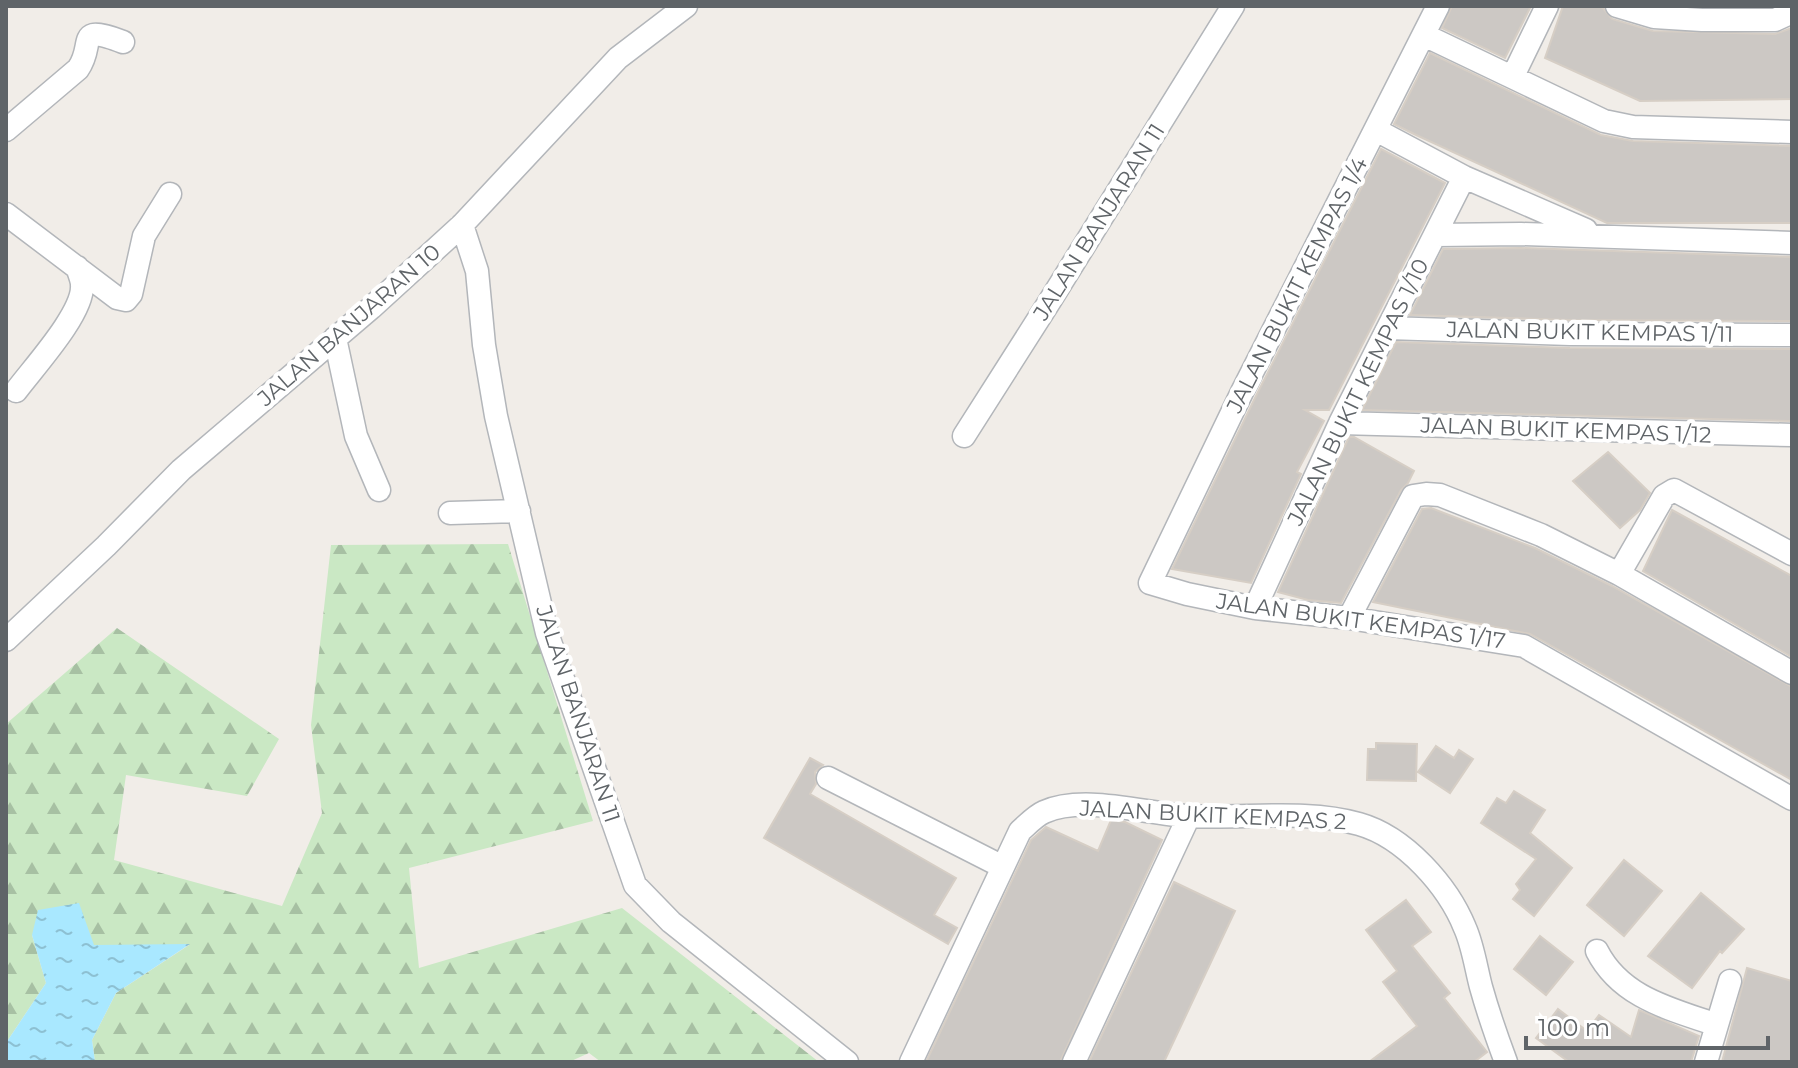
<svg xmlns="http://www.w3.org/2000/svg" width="1798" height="1068" font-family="Montserrat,sans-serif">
<defs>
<pattern id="forest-firs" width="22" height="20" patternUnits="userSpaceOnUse" patternTransform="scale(2)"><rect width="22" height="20" fill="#cae8c4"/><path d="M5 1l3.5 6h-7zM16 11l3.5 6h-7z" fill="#a7c0a3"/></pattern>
<pattern id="water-ripples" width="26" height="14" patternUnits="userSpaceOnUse" patternTransform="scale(2)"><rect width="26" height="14" fill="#a9e8ff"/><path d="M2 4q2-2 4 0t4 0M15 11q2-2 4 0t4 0" fill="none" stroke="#8dc0d2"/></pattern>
</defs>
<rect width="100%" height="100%" fill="#f1ede8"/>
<!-- forest -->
<path fill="url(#forest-firs)" d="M508,544L593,821L409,868L419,968L622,908L819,1062H601L589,1053L569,1062H95L92,1040L116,993L189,945H94L32,935L46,983L6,1043V724L117,628L279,739L247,796L126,775L114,860L282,906L322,813L311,725L331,545Z"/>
<!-- water -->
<path fill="url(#water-ripples)" d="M79,903L94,945L190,944L116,993L92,1040L95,1062H6V1043L46,983L32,935L38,910Z"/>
<!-- building -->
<path fill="#ccc8c4" stroke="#d6cec5" stroke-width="2" d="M1452,6H1531L1505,58L1442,28Z
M1563,6H1597L1603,8L1612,19L1653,31L1775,34L1792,28V99L1640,101L1545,58Z
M1430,53L1601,135L1633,141L1792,146V223H1607L1414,134L1394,124Z
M1381,149L1445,183L1329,410H1305L1324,421L1297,472L1301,474L1251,583L1172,569L1255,398Z
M1521,248L1792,257V321L1570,320L1410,315L1443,249Z
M1396,342L1570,348L1792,349V421L1362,410Z
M1349,437H1354L1414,471L1408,483L1401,490L1341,603L1308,600L1278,592Z
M1608,452L1650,493L1640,510L1620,528L1573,481Z
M1431,508L1535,548L1612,586L1792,687V780L1530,634L1373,602L1422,509Z
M1672,510L1792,576V657L1643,571Z
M1376,743L1417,744L1416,781L1367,780L1368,749H1376Z
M1436,746L1454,758L1459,750L1473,759L1450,793L1418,772Z
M810,758L823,765L815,772L816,784L810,794L956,878L934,915L957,928L948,944L764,838Z
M1514,791L1545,810L1530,833L1572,868L1534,916L1513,899L1520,890L1516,884L1536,859L1481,823L1497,798L1506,803Z
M1111,820L1125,822L1162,840L1060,1062H926L1031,840L1046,827L1098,851Z
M1624,860L1662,891L1624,936L1587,905Z
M1174,882L1235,911L1164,1062H1089Z
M1701,893L1744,929L1722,953L1720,951L1692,988L1648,956Z
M1406,900L1431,932L1412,946L1450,993L1444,998L1487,1052L1474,1062H1369L1417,1026L1383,982L1397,971L1366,930Z
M1540,936L1573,962L1546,995L1514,969Z
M1747,968L1792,981V1062H1722Z
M1558,1009L1587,1031L1599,1015L1631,1037L1639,1010L1699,1036L1691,1062H1569L1536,1038Z"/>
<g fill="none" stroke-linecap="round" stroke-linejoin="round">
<defs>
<path id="minor" d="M1438,6L1242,392L1150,583L1187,594L1255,608L1349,618L1524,646L1792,799
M1617,6L1654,17L1702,20H1775L1788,14L1792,8
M1424,35L1604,121L1633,127L1792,132
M1513,76L1547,6
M6,130L78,69C96,44 73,23 123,42
M1376,130L1464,177L1586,230
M6,214L117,298L126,300L131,294L144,236L170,194
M462,225L477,271L484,345L496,416L547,633L635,885L671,922L847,1062
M1436,235L1521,234L1792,243
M1388,328L1570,334L1792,335
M335,338L356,436L379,490
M16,391C33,368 84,313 82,285C82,280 79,273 77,267
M1340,423L1792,435
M964,436L1048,304L1233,6
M450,513L519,511
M1619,574L1664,496L1674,490L1792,554
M1255,608L1340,423L1464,177
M1349,618L1413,496L1426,494L1440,495L1541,535L1619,574L1792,673
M6,640L106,546L181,470L371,308L462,225L618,58L686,6
M828,778L1003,867
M1597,951C1621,998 1671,1009 1717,1025
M911,1062L1020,831C1027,825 1035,816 1044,812C1084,794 1146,814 1189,816C1244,819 1306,809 1359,824C1405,837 1448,886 1465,928C1473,946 1476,968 1481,987C1488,1012 1497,1038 1506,1062
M1074,1062L1189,816
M1706,1062L1730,981"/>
</defs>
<!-- minor casing -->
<use href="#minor" stroke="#b3b6ba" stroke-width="25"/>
<!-- minor -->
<use href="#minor" stroke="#fff" stroke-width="22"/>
</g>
<g text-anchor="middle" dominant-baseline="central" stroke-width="8" stroke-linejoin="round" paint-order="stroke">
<!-- street labels -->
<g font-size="22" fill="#5f6468" stroke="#fff">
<text transform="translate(1099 222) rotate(-58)">JALAN BANJARAN 11</text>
<text transform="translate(1297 285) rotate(-63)">JALAN BUKIT KEMPAS 1/4</text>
<text transform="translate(349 325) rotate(-41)">JALAN BANJARAN 10</text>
<text transform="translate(1590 332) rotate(1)">JALAN BUKIT KEMPAS 1/11</text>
<text transform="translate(1358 392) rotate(-64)">JALAN BUKIT KEMPAS 1/10</text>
<text transform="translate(1566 430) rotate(2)">JALAN BUKIT KEMPAS 1/12</text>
<text transform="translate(1361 621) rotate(8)">JALAN BUKIT KEMPAS 1/17</text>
<text transform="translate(578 714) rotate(72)">JALAN BANJARAN 11</text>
<text transform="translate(1213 815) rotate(3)">JALAN BUKIT KEMPAS 2</text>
</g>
</g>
<!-- border -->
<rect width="1798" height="1068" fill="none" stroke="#5f6468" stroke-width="16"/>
<!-- scale -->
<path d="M1526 1036v12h242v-12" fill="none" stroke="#5f6468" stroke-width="4"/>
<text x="1538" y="1036" font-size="24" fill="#5f6468" stroke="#ffffff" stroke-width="6" paint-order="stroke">100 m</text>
</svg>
